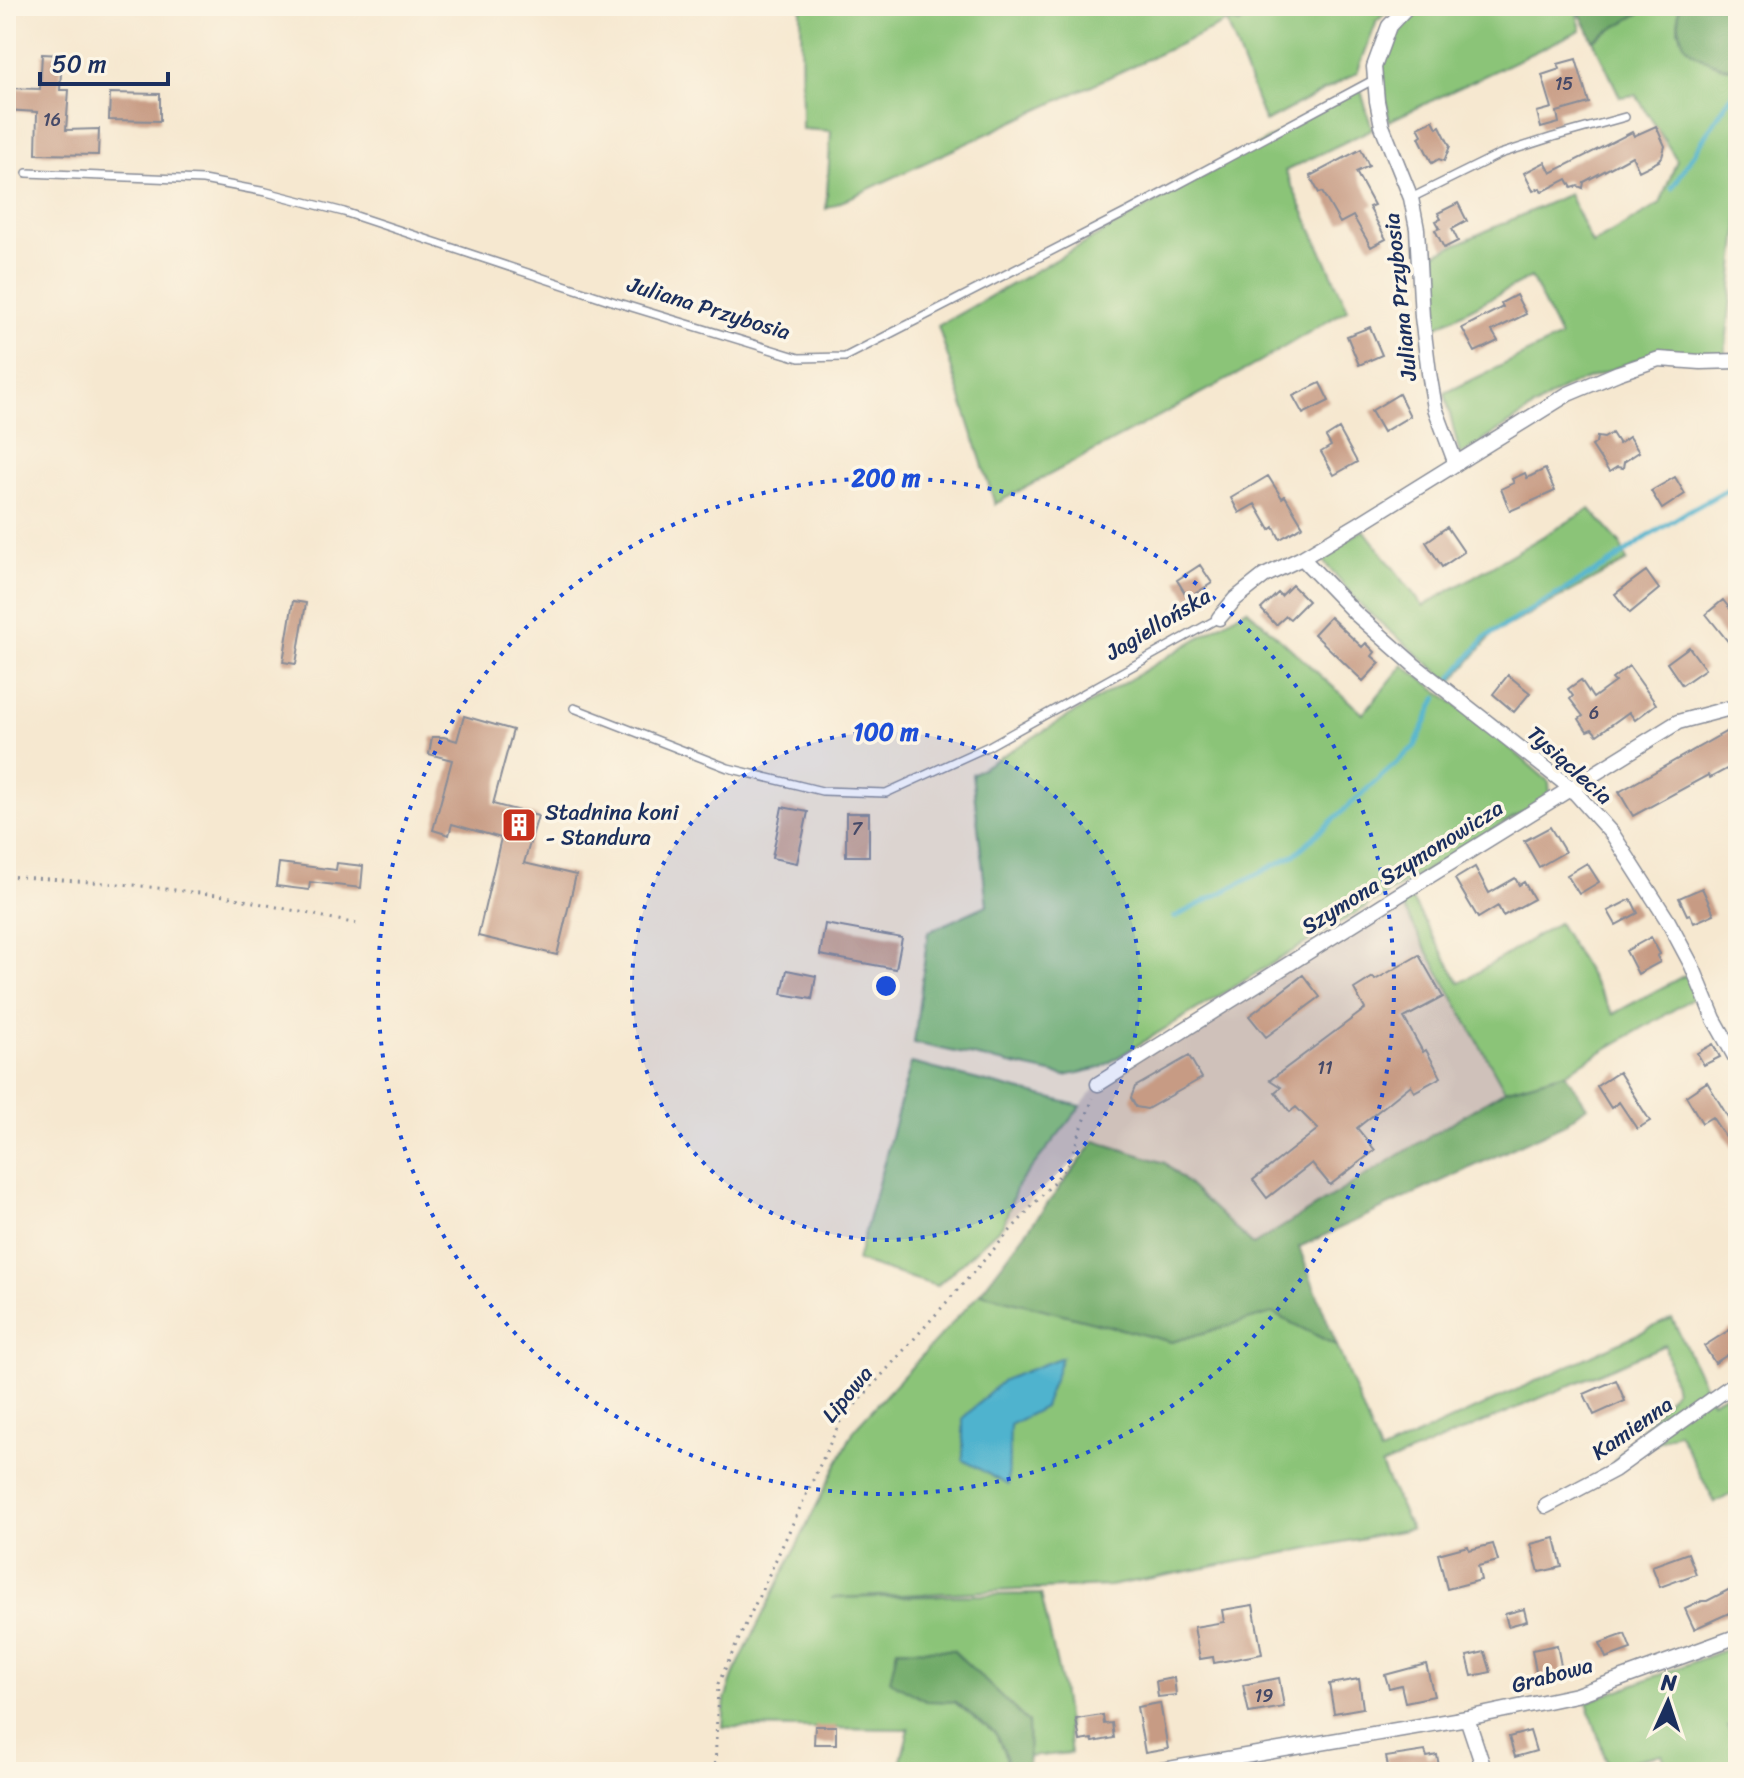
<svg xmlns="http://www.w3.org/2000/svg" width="1744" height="1778" font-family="Sriracha,sans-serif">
<rect width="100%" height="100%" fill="#fcf5e5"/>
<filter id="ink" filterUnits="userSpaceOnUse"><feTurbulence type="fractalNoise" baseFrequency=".0125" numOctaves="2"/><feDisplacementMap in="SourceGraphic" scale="16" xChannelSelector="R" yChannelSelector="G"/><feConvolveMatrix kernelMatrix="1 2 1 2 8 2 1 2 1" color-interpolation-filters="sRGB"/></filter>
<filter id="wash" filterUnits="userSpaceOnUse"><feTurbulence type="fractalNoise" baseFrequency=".006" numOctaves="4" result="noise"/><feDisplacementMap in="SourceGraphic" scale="32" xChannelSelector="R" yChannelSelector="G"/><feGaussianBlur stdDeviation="1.8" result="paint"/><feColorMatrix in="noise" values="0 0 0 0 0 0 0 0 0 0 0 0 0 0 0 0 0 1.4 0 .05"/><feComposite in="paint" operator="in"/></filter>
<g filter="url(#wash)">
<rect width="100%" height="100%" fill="#f6e8d0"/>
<!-- industrial -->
<path fill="#cfc1ba" d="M1397,896L1505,1090L1252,1245L1165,1163L1095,1141L1003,1225L1017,1186L1098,1084Z"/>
<!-- green -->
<path fill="#8bc478" stroke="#537a6b" stroke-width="2" d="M808,6H1212L1250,12L1260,6H1394L1377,21L1357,73L1265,122L1227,22L826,209L831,131L802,129L801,9Z
M1420,6H1575L1581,30L1389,121L1383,79V62L1396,29Z
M1652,6H1679L1678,30C1693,45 1713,74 1738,67V230L1725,354L1696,356L1655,353L1564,388L1460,456L1445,393L1560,337L1531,277L1434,328L1430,256L1569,194L1592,244L1660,204L1677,160L1636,95L1620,97L1593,40Z
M1360,87L1372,129L1285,171L1348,309L1249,368L995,504L938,326Z
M1590,509L1620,543L1627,561L1493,634L1451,683L1361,606L1319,556L1364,530L1423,606Z
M1247,609L1363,714L1403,665L1485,726L1549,782L1550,795L1100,1068L1065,1076L914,1043L928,932L987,905L972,774Z
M1412,900L1460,983L1558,923L1613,1014L1689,973L1697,996L1565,1073L1505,1090L1401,904Z
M911,1063L1081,1106L1017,1186L1003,1225L937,1286L857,1261Z
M980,1293L1172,1342L1272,1312L1337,1346L1380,1453L1672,1318L1712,1401L1738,1387V1490L1715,1503L1678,1432L1613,1463L1675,1391L1665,1345L1381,1466L1411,1529L1110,1586L831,1598L1041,1594L1062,1688L1071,1753L1029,1757L1028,1722L954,1702L996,1734L1007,1759L996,1772H898L909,1729L723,1727L725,1699L735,1671L855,1428Z
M1738,1645V1722L1727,1726L1738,1746V1772H1667L1662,1754L1608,1766L1587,1702Z"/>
<!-- forest -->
<path fill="#70aa68" stroke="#466c63" stroke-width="2" d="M1209,6H1260L1250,12L1240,24C1228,21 1216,18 1209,6Z
M1576,6H1652L1593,40Z
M1679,6H1738V67L1730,69C1692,55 1675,51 1679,6Z
M1565,1073L1587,1106L1563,1125L1299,1247L1337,1346L1272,1313L1172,1342L980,1293L1095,1141L1165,1163L1253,1245L1505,1090Z
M897,1649L953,1650L1028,1722L1029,1772H996L1007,1759L996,1734L955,1702L926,1701L890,1681Z"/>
<!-- water -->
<path fill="#4fb3ce" stroke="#357196" stroke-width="2" d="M1062,1357L1044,1407L1010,1425L1008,1485L963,1460V1418L1003,1380Z"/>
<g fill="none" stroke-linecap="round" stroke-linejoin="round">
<!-- stream -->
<path stroke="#4fb3ce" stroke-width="5" d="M1672,188L1738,85
M1450,680L1487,636L1612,562L1647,537L1687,512L1732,487L1738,466
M1175,917L1294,855L1415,746L1437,697"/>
</g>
<g id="blocks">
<!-- building -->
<path fill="#c79b84" d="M42,54L62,55L60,90H69L66,130L99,129L98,155L36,154L37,112L6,110V88L40,89Z
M1576,59L1589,103L1557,112L1559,123L1541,128L1537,112L1552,108L1542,75L1560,69L1558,64Z
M110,93L160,94V121L109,120Z
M1433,120L1437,128L1440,126L1450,146L1444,161L1439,159L1432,163L1419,137L1422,135L1418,127Z
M1656,126L1665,146L1662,157L1658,160L1659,161L1639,171L1632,156L1584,182L1583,188L1578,186L1572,188L1567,179L1542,192L1540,188L1533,191L1524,173L1545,162L1551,173L1632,132L1634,136Z
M1361,149L1369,166L1356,172L1374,205L1369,207L1386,239L1371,247L1353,216L1340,223L1322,192L1319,193L1310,176Z
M1458,203L1467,221L1452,229L1458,241L1444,248L1435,230L1440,228L1436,221L1441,219L1438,213Z
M1516,295L1526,314L1492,331L1498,341L1475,352L1462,328L1503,307L1501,303Z
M1370,327L1382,355L1359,365L1347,336Z
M1320,383L1329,401L1303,414L1293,396Z
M1399,394L1410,416L1383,432L1371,411Z
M1339,429L1357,462L1334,475L1321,452L1331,446L1326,437Z
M1612,433L1619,444L1629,437L1639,452L1624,462L1623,468L1617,467L1609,472L1592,446L1596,443L1597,437L1604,438Z
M1545,469L1555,491L1510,511L1501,489L1514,483L1512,479L1525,473L1527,478Z
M1268,476L1282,498L1285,496L1303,526L1280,539L1274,527L1270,530L1255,504L1239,513L1231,498Z
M1675,477L1685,494L1662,509L1651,491Z
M1447,527L1464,552L1442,567L1426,542Z
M1200,565L1212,583L1188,598L1177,580Z
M1646,571L1659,589L1630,613L1615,594Z
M1292,585L1308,601L1290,619L1286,616L1276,625L1261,609L1278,593L1281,596Z
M1723,600L1738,619V654L1706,614Z
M293,601L306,603L296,664L283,662Z
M1330,617L1362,647L1366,643L1375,652L1372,656L1380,663L1363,681L1314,634Z
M1689,647L1705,669L1682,685L1667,663Z
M1629,666L1656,704L1635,720L1629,712L1597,735L1592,729L1587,731L1579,719L1583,716L1570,699L1573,696L1568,689L1581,680L1593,698L1615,682L1612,679Z
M1508,675L1530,693L1514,712L1493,694Z
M464,716L513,730L493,804L538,816L524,863L576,875L557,955L478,936L501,838L452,824L449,835L433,830L452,760L429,754L432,737H444L457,741Z
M1738,725V763L1710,778L1708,775L1633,816L1619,792Z
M782,807L808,812L797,863L772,858Z
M846,813H869V856H846Z
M1550,827L1565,852L1539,867L1524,841Z
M279,863L336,870L337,863L363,866L361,888L310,882L309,890L276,886Z
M1587,863L1599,882L1579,894L1567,875Z
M1475,867L1489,893L1515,878L1519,885L1524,882L1534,899L1503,916L1498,906L1478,918L1455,879Z
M1702,888L1714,914L1694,923L1690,914L1687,915L1679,898Z
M1631,899L1638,913L1616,925L1608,911Z
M825,924L902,938L896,969L820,955Z
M1651,937L1660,954L1657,956L1660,962L1638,974L1626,951Z
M1419,955L1443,997L1404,1018L1423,1052L1426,1050L1441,1077L1414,1092L1411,1085L1357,1128L1375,1150L1330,1185L1312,1163L1267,1198L1253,1180L1318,1129L1296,1107L1290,1112L1275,1092L1281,1087L1270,1080L1365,1009L1354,989L1373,977L1375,980Z
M787,970L816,976L812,999L782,994Z
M1303,975L1320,997L1266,1037L1249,1016Z
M1713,1044L1720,1057L1704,1065L1697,1053Z
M1189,1056L1202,1078L1147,1109L1136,1107L1131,1098L1135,1087Z
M1619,1072L1650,1121L1637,1129L1619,1102L1611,1108L1597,1086Z
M1707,1082L1738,1134V1156L1712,1117L1702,1123L1686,1096Z
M1738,1327V1348L1715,1363L1704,1346L1731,1329L1732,1330Z
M1616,1380L1625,1401L1594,1415L1584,1394Z
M1555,1538L1562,1567L1539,1572L1531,1544Z
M1493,1544L1498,1561L1478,1566L1481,1580L1447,1589L1438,1554L1468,1546L1469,1550Z
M1688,1553L1696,1574L1660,1587L1652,1566Z
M1738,1585V1609L1694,1629L1685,1609L1702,1601H1707Z
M1253,1605L1262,1654L1214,1663L1213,1657L1200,1659L1194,1627L1224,1622L1222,1610Z
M1524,1609L1527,1621L1508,1626L1505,1614Z
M1625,1634L1631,1649L1606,1658L1600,1643Z
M1557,1645L1562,1671L1537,1677L1532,1650Z
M1485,1652L1491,1672L1472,1676L1467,1656Z
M1426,1664L1434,1696L1405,1702L1401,1685L1389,1688L1385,1675Z
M1174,1678L1176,1695L1158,1697L1156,1681Z
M1279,1678L1284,1707L1249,1713L1243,1685Z
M1359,1679L1363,1708L1334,1713L1329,1684Z
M1160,1703L1168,1749L1145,1753L1137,1707Z
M1103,1715L1104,1724L1112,1723L1114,1738L1093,1742L1092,1739L1080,1741L1076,1719Z
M815,1726H836V1744H814Z
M1530,1731L1536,1751L1515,1757L1509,1737Z
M1425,1751L1427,1757L1437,1755L1440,1772H1389L1386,1757Z"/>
</g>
</g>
<g filter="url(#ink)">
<use href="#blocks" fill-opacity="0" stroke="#888c97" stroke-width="2"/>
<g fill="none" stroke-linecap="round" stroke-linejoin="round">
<defs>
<path id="lane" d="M27,173L203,180L266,192L344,212L615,302L799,358L845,357L1127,212L1375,79
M1411,198L1500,154L1553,137L1625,117
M574,708L728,768L822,791L886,793L989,746L1219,618"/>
<path id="street" d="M1408,6L1389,26L1374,67L1377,101L1382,126L1411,198L1417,229L1422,317L1429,373L1435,408L1456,464
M1302,558L1355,613L1414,665L1571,788L1613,835L1668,921L1692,966L1714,1019L1738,1062
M1219,618L1235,599L1264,576L1302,558L1359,524L1568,394L1618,373L1659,359L1701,362L1738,361
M1098,1084L1397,896L1678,722L1738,706
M1546,1506L1614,1470L1738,1381
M1467,1718L1485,1772
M1151,1772L1467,1718L1576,1695L1738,1636"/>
</defs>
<!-- lane casing -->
<use href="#lane" stroke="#888c97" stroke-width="10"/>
<!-- street casing -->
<use href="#street" stroke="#888c97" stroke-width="17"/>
<!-- path -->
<path stroke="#888c97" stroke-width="3" stroke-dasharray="2 6" stroke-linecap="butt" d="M6,876L133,885L225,896L362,925
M715,1772L718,1684L840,1422L1067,1167L1093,1098"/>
<!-- lane -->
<use href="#lane" stroke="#fff" stroke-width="7"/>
<!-- street -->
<use href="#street" stroke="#fff" stroke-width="14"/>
</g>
</g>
<!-- distance rings -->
<circle cx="886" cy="986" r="254" fill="#1d4ed8" fill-opacity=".12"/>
<g fill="none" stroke="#1d4ed8" stroke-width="4" stroke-dasharray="4 8">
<circle cx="886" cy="986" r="254"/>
<circle cx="886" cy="986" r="508"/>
</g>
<!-- icons -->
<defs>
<symbol id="building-square" viewBox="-11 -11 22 22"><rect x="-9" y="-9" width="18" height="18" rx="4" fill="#c8321e" stroke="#fcf5e5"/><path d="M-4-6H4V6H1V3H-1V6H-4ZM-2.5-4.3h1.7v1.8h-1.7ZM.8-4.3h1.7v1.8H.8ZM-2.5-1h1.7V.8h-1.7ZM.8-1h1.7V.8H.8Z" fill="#fff"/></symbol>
</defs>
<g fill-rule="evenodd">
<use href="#building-square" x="499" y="805" width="40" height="40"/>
</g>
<g text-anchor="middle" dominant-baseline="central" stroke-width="7" stroke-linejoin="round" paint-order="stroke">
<!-- number labels -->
<g font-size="18" fill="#464a68">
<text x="1564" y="84">15</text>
<text x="52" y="120">16</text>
<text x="1594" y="713">6</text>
<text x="857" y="829">7</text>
<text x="1325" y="1068">11</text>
<text x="1264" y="1696">19</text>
</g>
<!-- street labels -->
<g font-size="22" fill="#1b2f5e" stroke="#fcf5e5">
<text transform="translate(1400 297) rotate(-96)">Juliana Przybosia</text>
<text transform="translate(709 308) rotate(17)">Juliana Przybosia</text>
<text transform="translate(1158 624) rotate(-31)">Jagiellońska</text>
<text transform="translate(1570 765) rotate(42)">Tysiąclecia</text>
<text transform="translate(1402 867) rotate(-32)">Szymona Szymonowicza</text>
<text transform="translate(847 1394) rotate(-51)">Lipowa</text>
<text transform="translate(1632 1428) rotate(-35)">Kamienna</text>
<text transform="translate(1552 1675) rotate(-15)">Grabowa</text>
</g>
<!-- poi labels -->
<g font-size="22" fill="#1b2f5e" stroke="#fcf5e5" text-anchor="start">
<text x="545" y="812">Stadnina koni<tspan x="545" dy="25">- Standura</tspan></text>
</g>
</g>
<circle cx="886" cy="986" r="12" fill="#1d4ed8" stroke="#fcf5e5" stroke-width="4"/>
<g font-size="24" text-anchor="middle" font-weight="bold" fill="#1d4ed8" stroke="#fcf5e5" stroke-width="7" stroke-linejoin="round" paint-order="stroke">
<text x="886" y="486">200 m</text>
<text x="886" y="740">100 m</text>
</g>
<!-- margin -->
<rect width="1744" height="1778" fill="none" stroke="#fcf5e5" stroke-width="32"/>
<!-- north arrow -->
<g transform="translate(1668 1702) rotate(3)" stroke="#fcf5e5" stroke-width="6" paint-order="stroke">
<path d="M0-6L14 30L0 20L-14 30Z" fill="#1b2f5e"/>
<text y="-12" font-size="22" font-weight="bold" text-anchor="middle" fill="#1b2f5e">N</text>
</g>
<!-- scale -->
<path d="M40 72v12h128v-12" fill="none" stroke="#1b2f5e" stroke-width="4"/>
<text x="52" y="72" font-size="24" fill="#1b2f5e" stroke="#fcf5e5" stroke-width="6" paint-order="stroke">50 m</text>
</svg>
